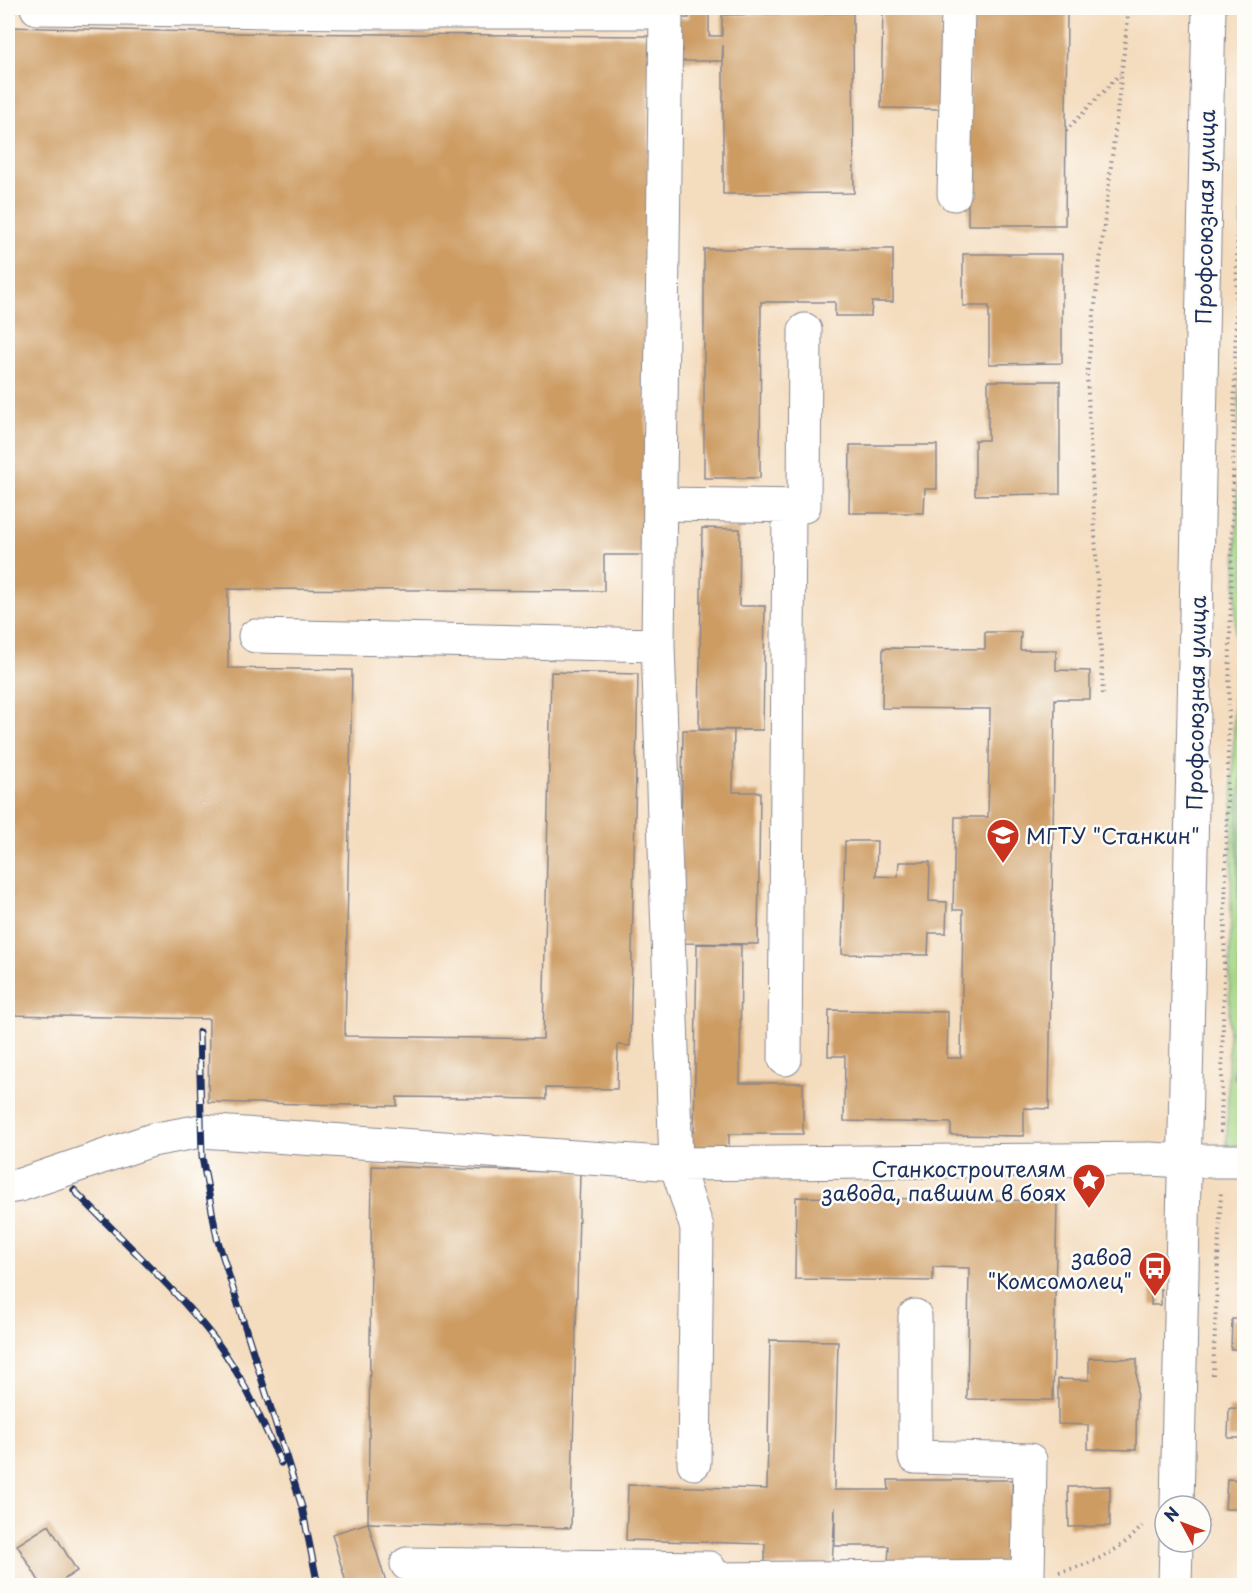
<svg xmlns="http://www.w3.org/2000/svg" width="1252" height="1593" font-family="'Playpen Sans',sans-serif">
<rect width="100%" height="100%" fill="#fdfcf7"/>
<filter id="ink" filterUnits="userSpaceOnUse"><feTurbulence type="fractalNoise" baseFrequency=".0167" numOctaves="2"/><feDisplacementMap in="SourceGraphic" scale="12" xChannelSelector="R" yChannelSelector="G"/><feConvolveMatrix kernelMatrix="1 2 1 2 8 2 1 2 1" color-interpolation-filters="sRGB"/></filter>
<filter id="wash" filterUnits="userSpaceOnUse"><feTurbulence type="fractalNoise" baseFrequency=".008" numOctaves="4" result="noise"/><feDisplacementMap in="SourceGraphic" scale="24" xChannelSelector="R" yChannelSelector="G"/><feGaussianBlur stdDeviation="1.35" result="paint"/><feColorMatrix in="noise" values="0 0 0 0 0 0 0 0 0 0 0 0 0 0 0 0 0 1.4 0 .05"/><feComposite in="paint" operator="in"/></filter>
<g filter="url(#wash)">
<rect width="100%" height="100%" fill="#f4dcbe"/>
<!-- green -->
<path fill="#a3d482" stroke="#5f8270" stroke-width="1.5" d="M1244,99V1145H1227Z"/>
<!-- forest -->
<path fill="#82b670" stroke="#4e7267" stroke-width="1.5" d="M1244,752V1086L1233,1077L1241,1002L1237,824Z"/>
<g id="blocks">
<!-- building -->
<path fill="#cd9c63" d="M689,8H709V36H722V15L853,13L854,193L723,194V45L722,61H649L645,555H604V591L228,589V668L352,670L345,1036L543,1039L551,672L638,674L630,1046L618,1045L617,1089L546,1088V1099L397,1097V1106L208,1102L209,1019L8,1015V27L233,33L649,36L681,18H689Z
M883,8H942L940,109L881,108Z
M969,11H1067L1065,225H968Z
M704,249H893V302H872L871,316H835V302H761L760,478H704Z
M963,254H1062V363L989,364V306H963Z
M988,381H1060V494L975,495V440H988Z
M850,445H937V489H925L924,513H849Z
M702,528L740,529L739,606H765L763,730L699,729Z
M985,632H1021L1020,650H1056V670L1090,671V699H1055L1049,1109L1024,1108V1136L951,1135V1123L844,1121L845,1056H828L829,1010L948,1012L947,1058H961L963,910H953L955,817H988L990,709L882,708L883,648L985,649Z
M683,730H734L733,792H760L758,944L679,943Z
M845,841H877L876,876L898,877L899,862H930L929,901L947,902L946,933H929L928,955L842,954Z
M697,944L741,945L740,1083H803V1134H729V1151H687L688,1131H694Z
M372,1166L580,1173L571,1528L368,1523L387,1586H347L332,1534L368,1523Z
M796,1197L1057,1201L1053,1400L967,1399L969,1268L933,1267V1281L795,1279Z
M1151,1289H1161V1305H1151Z
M1232,1319H1244V1349H1231Z
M770,1340L838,1341L834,1490H889L888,1480H1012L1013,1566L888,1563L889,1546H835V1507L832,1566L765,1565V1544L626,1540L628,1485L767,1489Z
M1089,1358L1137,1359L1136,1450L1088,1449V1425L1058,1424V1379L1089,1380Z
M1229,1408L1244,1409V1438H1228Z
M1227,1479L1244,1480V1509H1225Z
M1110,1486V1526L1069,1527L1068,1487Z
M49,1525L77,1571L54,1586H42L17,1545Z"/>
</g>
</g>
<g filter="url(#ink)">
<use href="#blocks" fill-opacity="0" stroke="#88868e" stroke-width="1.5"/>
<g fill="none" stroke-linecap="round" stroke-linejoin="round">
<defs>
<path id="minor" d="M37,8L356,12H666L658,645L676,1164L697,1228L694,1463
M954,194L958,8
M660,504L804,506L805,330
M255,636L658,645
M785,1059L789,506
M8,1187L20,1185L152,1140L201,1131L676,1164L1149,1159L1185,1161H1244
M407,1564L709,1568V1586
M709,1579L1028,1576L1030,1460L915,1457V1316"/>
<path id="major" d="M1177,1506L1209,8
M1175,1586L1176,1542"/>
</defs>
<!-- minor casing -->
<use href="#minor" stroke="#88868e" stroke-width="35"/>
<!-- major casing -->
<use href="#major" stroke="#88868e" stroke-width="35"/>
<!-- path -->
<path stroke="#88868e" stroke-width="4" stroke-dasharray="1.5 4.5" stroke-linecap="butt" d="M1066,131L1120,74
M1103,694L1087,375L1129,8
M1221,1132L1238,207
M1213,1375L1221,1191
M1206,1534L1207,1517
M1059,1572C1090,1565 1121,1551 1142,1526"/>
<!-- minor -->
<use href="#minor" stroke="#fff" stroke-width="33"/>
<!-- major -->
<use href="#major" stroke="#fff" stroke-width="33"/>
<defs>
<path id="rail" d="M199,1032L202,1157L217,1238L302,1507L318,1586
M74,1190C120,1238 176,1289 216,1341C244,1378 262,1422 281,1463"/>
</defs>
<!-- rail casing -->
<use href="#rail" stroke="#1b2f5e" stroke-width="7"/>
<!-- rail -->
<use href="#rail" stroke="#fdfcf7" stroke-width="4.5" stroke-dasharray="14" stroke-linecap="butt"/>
</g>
</g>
<!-- icons -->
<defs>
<symbol id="university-pin" viewBox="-11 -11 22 30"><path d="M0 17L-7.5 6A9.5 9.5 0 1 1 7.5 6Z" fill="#c8321e" stroke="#fdfcf7"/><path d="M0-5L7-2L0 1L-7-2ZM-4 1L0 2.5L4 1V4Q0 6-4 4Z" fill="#fff"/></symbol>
<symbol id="sight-pin" viewBox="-11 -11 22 30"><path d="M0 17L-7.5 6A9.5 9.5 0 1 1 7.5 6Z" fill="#c8321e" stroke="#fdfcf7"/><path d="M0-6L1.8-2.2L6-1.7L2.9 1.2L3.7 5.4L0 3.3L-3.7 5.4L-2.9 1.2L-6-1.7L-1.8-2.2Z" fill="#fff"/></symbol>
<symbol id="bus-pin" viewBox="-11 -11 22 30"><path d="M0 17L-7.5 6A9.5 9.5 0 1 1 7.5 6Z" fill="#c8321e" stroke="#fdfcf7"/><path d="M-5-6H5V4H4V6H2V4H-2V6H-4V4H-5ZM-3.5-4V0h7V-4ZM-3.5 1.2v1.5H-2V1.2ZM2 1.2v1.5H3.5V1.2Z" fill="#fff"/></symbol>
</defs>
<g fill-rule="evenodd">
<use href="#university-pin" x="984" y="816" width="38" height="52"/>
<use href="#sight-pin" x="1070" y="1161" width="38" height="52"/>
<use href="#bus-pin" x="1136" y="1249" width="38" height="52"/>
</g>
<g text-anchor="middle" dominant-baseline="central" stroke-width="5" stroke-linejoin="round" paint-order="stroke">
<!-- street labels -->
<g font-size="21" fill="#1b2f5e" stroke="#fdfcf7">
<text transform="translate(1204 217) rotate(-89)">Профсоюзная улица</text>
<text transform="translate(1195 703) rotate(-89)">Профсоюзная улица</text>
</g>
<!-- poi labels -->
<g font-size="21" fill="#1b2f5e" stroke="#fdfcf7" text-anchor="end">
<text x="1026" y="835" text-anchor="start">МГТУ "Станкин"</text>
<text x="1066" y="1168">Станкостроителям<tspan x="1066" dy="24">завода, павшим в боях</tspan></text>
<text x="1132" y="1256">завод<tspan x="1132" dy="24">"Комсомолец"</tspan></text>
</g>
</g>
<!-- margin -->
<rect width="1252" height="1593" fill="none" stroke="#fdfcf7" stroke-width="30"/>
<!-- north arrow -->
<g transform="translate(1183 1524) rotate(311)"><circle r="28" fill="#fdfcf7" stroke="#a3aaba" stroke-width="1.5"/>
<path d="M0-4.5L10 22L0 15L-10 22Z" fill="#c8321e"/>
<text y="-9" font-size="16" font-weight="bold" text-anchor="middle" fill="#1b2f5e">N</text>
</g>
</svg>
